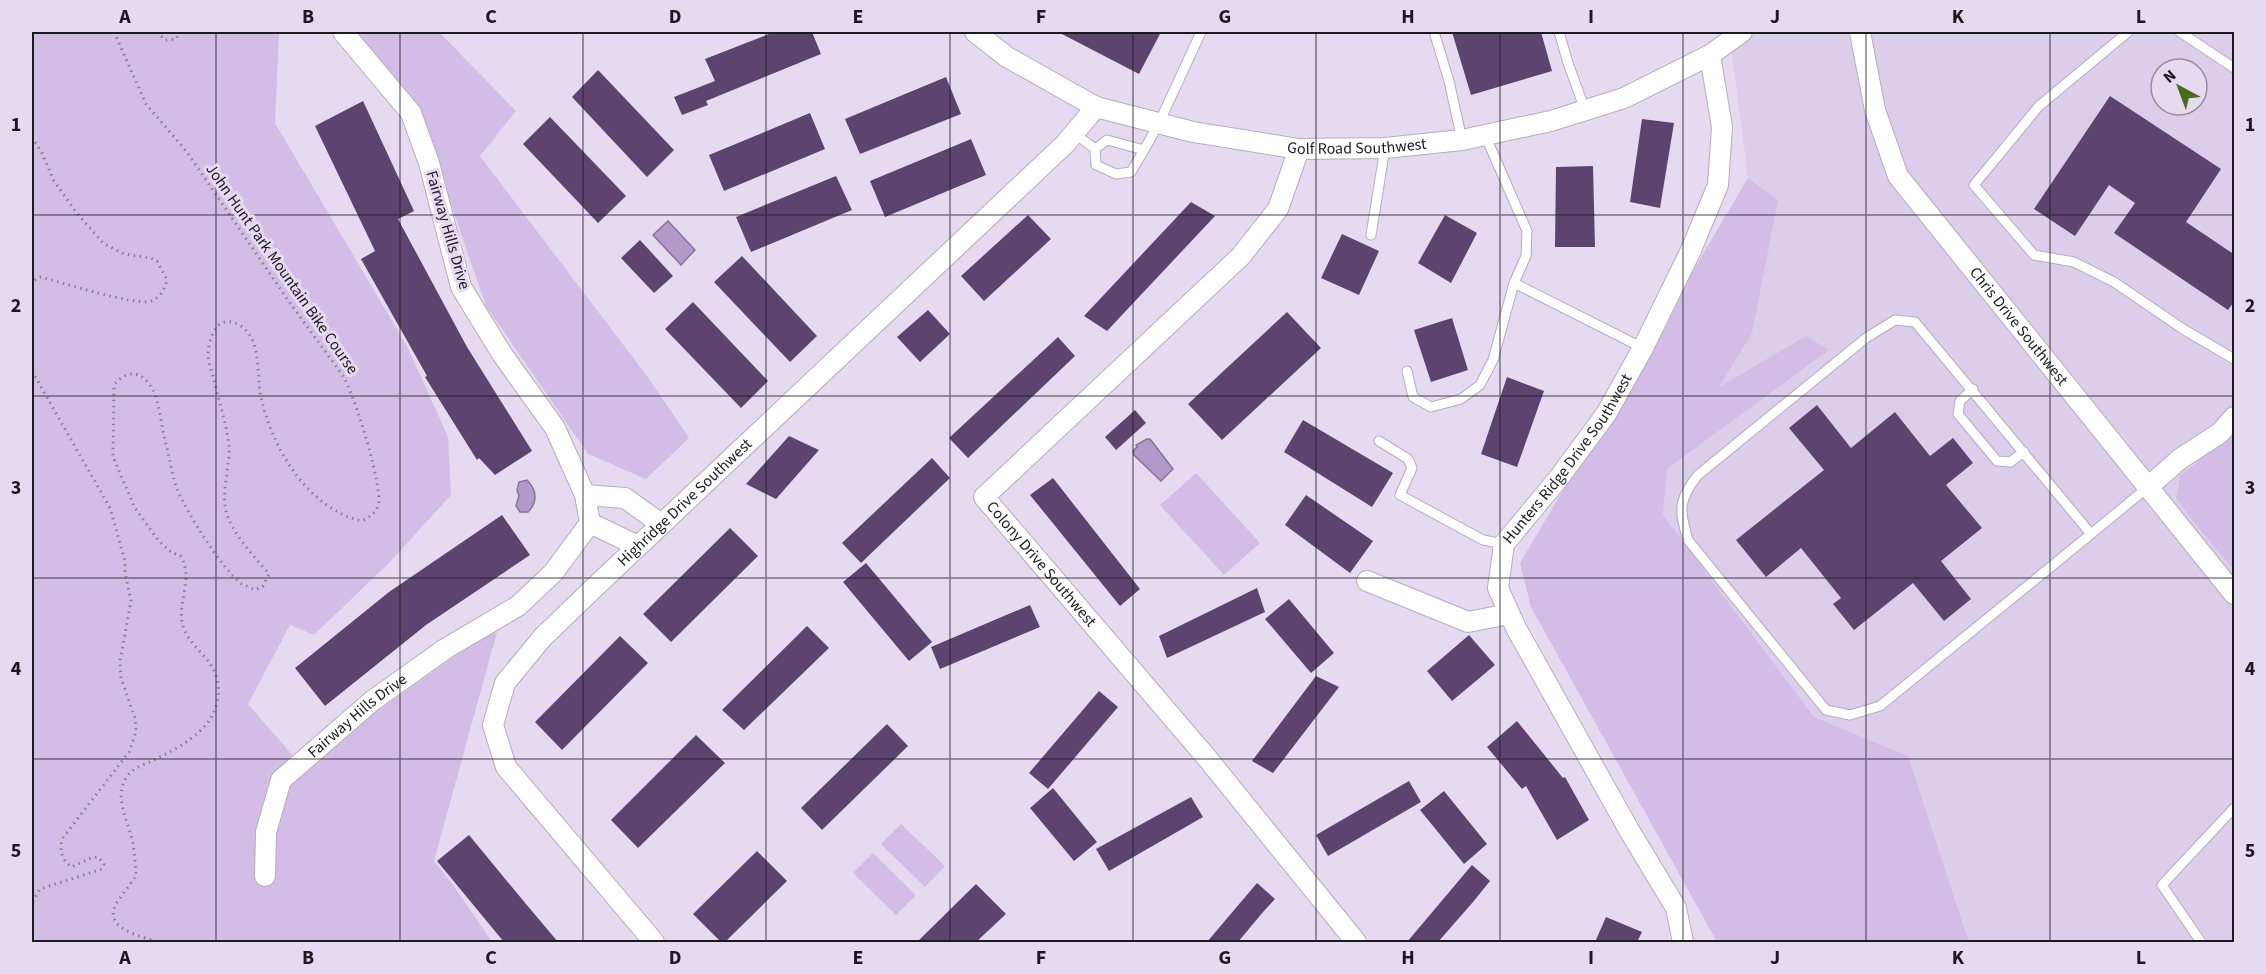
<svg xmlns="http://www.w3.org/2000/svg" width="2266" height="974" font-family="'Source Sans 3',sans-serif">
<rect width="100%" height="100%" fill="#e6daf1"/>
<!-- built -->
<path fill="#dccdea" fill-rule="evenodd" d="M1729,32H2234V430L2189,467L2180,476L2177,487L2195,524L2234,570V942H1969L1908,756L1814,717L1663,515L1667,469L1829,350L1806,336L1718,388L1778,200L1748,178ZM2161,69H2197V105H2161Z"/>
<!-- green -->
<path fill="#d3bde7" d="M32,32H279L275,123L407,346L448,437L451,495L390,562L314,635L290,625L248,704L301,765L472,644L497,632L434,861L453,885L492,942H32Z
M358,32H439L516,111L480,156L647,376L689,438L646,479L588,454L486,306L438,167L405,104Z
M1748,178L1778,200L1752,333L1719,387L1806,336L1829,350L1667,469L1663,515L1814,717L1908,756L1969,942H1717L1531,607L1520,563Z
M2234,430V570L2195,524L2176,497L2180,476Z
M1196,473L1260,543L1224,575L1160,505Z
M901,824L945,866L925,887L881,844Z
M873,853L916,895L896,915L853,873Z"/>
<!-- water -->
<path fill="#b399c9" stroke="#867397" stroke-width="1.5" d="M668,221L695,250L681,265L653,235Z
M1147,439H1150L1173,469L1161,481L1134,455L1133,451L1137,447L1136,445Z
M527,480C537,490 538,502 528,512H520L516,506L519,496L517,490L519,482Z"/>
<!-- building -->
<path fill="#5c446f" d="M774,32H812L821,54L706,101L708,105L682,115L674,97L715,81L705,59Z
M1058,32H1161L1139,74Z
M1452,32H1541L1552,71L1471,95Z
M598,70L674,150L647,177L572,97Z
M946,77L961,114L860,154L845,119Z
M2110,96L2221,169L2186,222L2235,255V300L2228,310L2114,233L2135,203L2109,185L2075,236L2034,209Z
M363,101L414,211L398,219L467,347L532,451L495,475L479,458L477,460L425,377L427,376L361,259L375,251L315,126Z
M810,113L825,149L724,191L709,155Z
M550,117L626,196L598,223L523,144Z
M1642,119L1674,123L1660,208L1630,202Z
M971,139L986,175L885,217L870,181Z
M1593,166L1595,247H1555L1556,167Z
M836,176L852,210L751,252L736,217Z
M1191,202L1215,216L1107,331L1084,316Z
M1028,215L1051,239L984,301L961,276Z
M1445,215L1477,233L1451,283L1418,263Z
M1342,234L1379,251L1359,295L1321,278Z
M640,240L673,276L654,293L621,258Z
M742,256L817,336L790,362L714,282Z
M693,302L768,381L741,408L665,329Z
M928,310L950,334L920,362L897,337Z
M1287,312L1321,348L1222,440L1188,404Z
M1452,318L1468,370L1431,382L1414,330Z
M1058,337L1075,356L968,458L949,438Z
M1507,377L1544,391L1517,467L1481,454Z
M1817,405L1851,448L1895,412L1930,456L1953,438L1973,463L1946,485L1982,528L1941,561L1971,599L1944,621L1913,583L1854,630L1833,604L1841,598L1801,548L1766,577L1736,540L1824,470L1789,428Z
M1135,410L1146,423L1116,450L1105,437Z
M1303,420L1393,473L1372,507L1284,452Z
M789,436L819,450L776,499L746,484Z
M932,458L950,478L861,563L842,543Z
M1053,478L1140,589L1120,606L1030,495Z
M1306,495L1373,541L1350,573L1285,525Z
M502,515L530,555L426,625L325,706L295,668L389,592Z
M730,528L758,556L671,642L643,614Z
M866,563L932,642L909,661L843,582Z
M1257,588L1265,612L1167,658L1159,636Z
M1289,599L1334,653L1311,673L1265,619Z
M1030,605L1040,627L940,669L931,647Z
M807,626L829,648L744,730L722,710Z
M1469,635L1495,665L1452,701L1427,671Z
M620,636L648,663L562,750L535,722Z
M1316,676L1339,687L1273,773L1252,761Z
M1099,691L1118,707L1048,789L1029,773Z
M1517,721L1563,778L1565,777L1589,820L1557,840L1526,786L1522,789L1487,747Z
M887,724L908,746L822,830L801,808Z
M696,735L725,763L638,848L611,820Z
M1409,781L1421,802L1328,856L1316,835Z
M1053,788L1097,842L1074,861L1030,808Z
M1444,791L1487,844L1464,864L1420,810Z
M1191,797L1203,817L1109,871L1096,849Z
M469,835L526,904L558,942H504L437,861Z
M757,851L787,881L725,942H721L693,914Z
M1472,865L1490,881L1473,902L1438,942H1407Z
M1257,883L1275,899L1263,912L1238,942H1207Z
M976,884L1006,914L976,942H917Z
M1606,917L1642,932L1637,942H1595Z"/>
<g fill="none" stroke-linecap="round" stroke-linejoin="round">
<defs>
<path id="lane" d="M1434,32L1449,81L1462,140
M1559,32L1568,63L1585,110
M2128,32L2039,106L1974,185L2034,255L2074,262L2114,282L2183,329L2234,359
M2180,32L2234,68
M1074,133L1095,149L1107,140L1144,150L1159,123L1201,32
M1095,149L1096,165L1116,174L1131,172L1144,150
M1371,235L1385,148
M1514,283L1643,348
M1895,320L1915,322L2091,534L1880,706L1850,715L1826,710L1688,540C1679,510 1678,500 1698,475L1866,338Z
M1407,371L1413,397L1431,407L1461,399L1480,385L1493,360L1514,283L1526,256L1527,231L1485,135
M1973,389L1960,401L1958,414L1997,461L2010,462L2024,452
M1379,441L1408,459L1412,468L1400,495L1483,540L1504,544
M2091,534L2148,487
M2201,942L2162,885L2234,808"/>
<g id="street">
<path id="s1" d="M975,32L1007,57L1096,107L1193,132L1299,149L1385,148L1462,140L1551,121L1624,98L1710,55L1742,32"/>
<path id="s2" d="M1860,32L1875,110L1898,176L2234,594"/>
<path id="s3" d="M1299,149L1278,209L1241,256L984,497L1207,758L1356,942"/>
<path d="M2148,487L2180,459L2220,433L2234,417"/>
<path d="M585,495L625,498L661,524"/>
<path d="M590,523L638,546"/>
<path d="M1367,581L1468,622L1509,614"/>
<path id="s4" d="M265,876L266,832L281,780L372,701L445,649L518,606L553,573L590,523L585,495L555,428L502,354L461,287L429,163L411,113L343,32"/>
<path id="s5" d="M654,942L506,767L493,725L505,683L543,637L597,585L1065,144L1096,107"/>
<path id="s6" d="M1683,942L1676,908L1629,830L1516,628L1498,588L1504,544L1558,479L1606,414L1643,348L1691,250L1718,185L1722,127L1710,55"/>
</g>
</defs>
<!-- lane casing -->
<use href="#lane" stroke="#b6abc0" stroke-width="11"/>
<!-- street casing -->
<use href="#street" stroke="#b6abc0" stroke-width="22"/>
<!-- path -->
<path stroke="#877f8f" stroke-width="3" stroke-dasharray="1.5 4.5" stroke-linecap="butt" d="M114,32L146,104L187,152L285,296L343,376C354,393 384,489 378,506C375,514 369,517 362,521C308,509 272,448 261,397C257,379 260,357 252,339C248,331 240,323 231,322C214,319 209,341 208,354C208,361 211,369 213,376C218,399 227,424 229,447C230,467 221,493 226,511C231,532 255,558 269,574L263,586L255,590C251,588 246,586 242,584C223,571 186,511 177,489C172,475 170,459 166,444C162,430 159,401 153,390C142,370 127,369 114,385L113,457L135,508L158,540L172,553L180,555C195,579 176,602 183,626C189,647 212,657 217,679C226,724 186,744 152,761C143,765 132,768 126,778C113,800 130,823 133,844C135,855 135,866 136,876C130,885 122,894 116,904C102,929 143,937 159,942
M157,32L165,40L176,39L180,32
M32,137L42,153L54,181L76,212L103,243L124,254L151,258L157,261L167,280C164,290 161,297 151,301C134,306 61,282 40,277L32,282
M32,371L110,508L125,561V572L131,601L120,661L121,678L135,718L136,732L129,752L62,839C60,852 61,858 71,867L91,858L98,857L104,864L102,869L40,889L32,903"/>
<!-- lane -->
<use href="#lane" stroke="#fff" stroke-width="9"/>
<!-- street -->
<use href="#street" stroke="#fff" stroke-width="20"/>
</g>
<!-- grid -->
<path fill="none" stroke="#1d1921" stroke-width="1.5" stroke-opacity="0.55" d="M216,32V942M400,32V942M583,32V942M766,32V942M950,32V942M1133,32V942M1316,32V942M1500,32V942M1683,32V942M1866,32V942M2050,32V942M32,215H2234M32,396H2234M32,578H2234M32,759H2234"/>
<g text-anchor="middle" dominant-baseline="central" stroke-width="6" stroke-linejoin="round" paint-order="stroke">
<!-- street labels -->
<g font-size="16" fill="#1d1921" stroke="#e6daf1">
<text stroke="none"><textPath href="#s1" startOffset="408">Golf Road Southwest</textPath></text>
<text transform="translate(448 230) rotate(74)">Fairway Hills Drive</text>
<text transform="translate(282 269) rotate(55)">John Hunt Park Mountain Bike Course</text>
<text stroke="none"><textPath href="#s2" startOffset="342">Chris Drive Southwest</textPath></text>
<text stroke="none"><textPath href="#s6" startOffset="552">Hunters Ridge Drive Southwest</textPath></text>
<text stroke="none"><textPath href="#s5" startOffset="572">Highridge Drive Southwest</textPath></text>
<text stroke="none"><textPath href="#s3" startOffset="564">Colony Drive Southwest</textPath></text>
<text stroke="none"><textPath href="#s4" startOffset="198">Fairway Hills Drive</textPath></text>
</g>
</g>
<!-- border -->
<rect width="2266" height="974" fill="none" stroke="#e6daf1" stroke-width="66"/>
<!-- north arrow -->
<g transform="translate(2179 87) rotate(319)"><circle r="28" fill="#e6daf1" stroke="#968d9e" stroke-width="1.5"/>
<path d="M0-4.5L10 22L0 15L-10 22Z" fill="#4c6a1e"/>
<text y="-9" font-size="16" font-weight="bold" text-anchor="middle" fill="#1d1921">N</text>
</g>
<rect x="33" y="33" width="2200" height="908" fill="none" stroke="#1d1921" stroke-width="2"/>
<g font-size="20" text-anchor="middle" font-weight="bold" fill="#1d1921">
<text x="125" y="23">A</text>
<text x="308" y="23">B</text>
<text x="491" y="23">C</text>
<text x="675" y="23">D</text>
<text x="858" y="23">E</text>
<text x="1041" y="23">F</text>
<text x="1225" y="23">G</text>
<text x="1408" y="23">H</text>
<text x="1591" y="23">I</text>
<text x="1775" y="23">J</text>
<text x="1958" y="23">K</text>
<text x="2141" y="23">L</text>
<text x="16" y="131">1</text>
<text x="2250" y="131">1</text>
<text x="16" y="312">2</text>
<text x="2250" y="312">2</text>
<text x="16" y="494">3</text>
<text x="2250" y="494">3</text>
<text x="16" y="675">4</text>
<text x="2250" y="675">4</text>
<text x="16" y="857">5</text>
<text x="2250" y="857">5</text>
<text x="125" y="964">A</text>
<text x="308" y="964">B</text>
<text x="491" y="964">C</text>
<text x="675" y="964">D</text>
<text x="858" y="964">E</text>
<text x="1041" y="964">F</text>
<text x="1225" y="964">G</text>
<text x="1408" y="964">H</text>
<text x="1591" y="964">I</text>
<text x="1775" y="964">J</text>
<text x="1958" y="964">K</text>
<text x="2141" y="964">L</text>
</g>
</svg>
